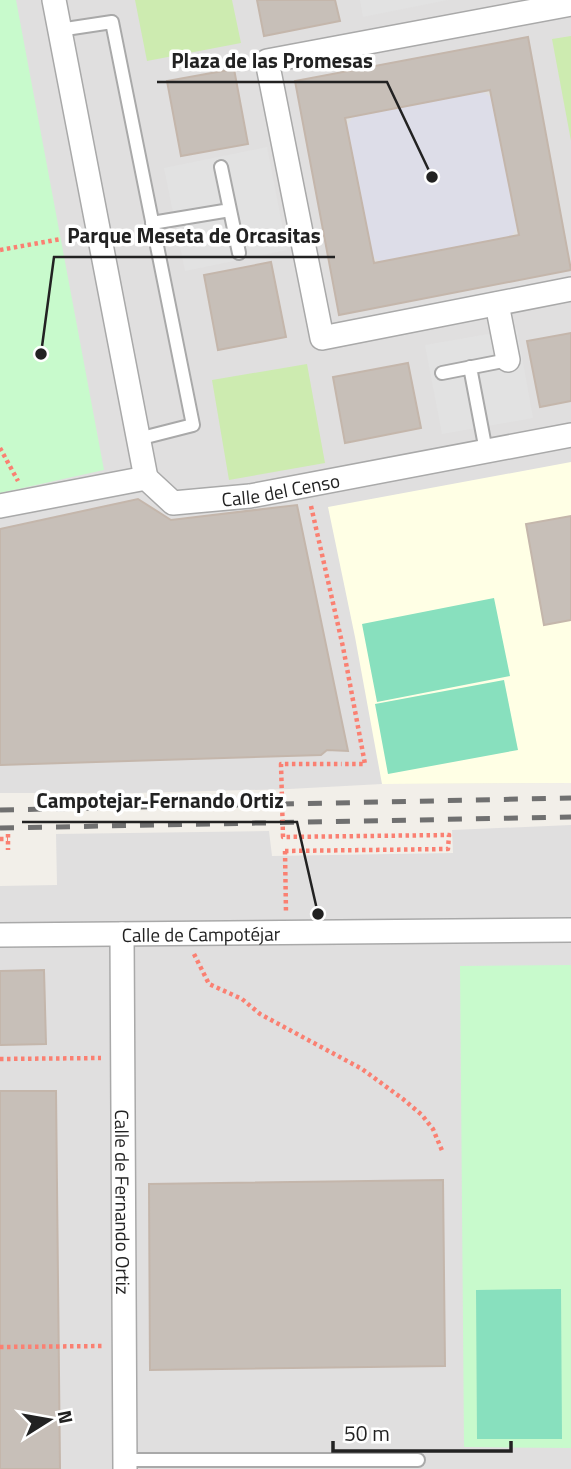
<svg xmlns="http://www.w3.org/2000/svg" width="571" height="1469" font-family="'Titillium Web',sans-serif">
<rect width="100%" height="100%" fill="#f2efe9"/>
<!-- residential -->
<path fill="#e0dfdf" d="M0,0H571V783L382,784L289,789L134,793H0Z
M571,825V1469H0V886L57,885L56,834L269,831L272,856L453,853L452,830Z"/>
<!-- education -->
<path fill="#ffffe5" d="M571,462V783L382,784L355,637L328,507Z"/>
<!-- grass -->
<path fill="#cdebb0" d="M135,0H232L241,43L147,61Z
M571,36V141L552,39Z
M307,364L325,463L229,480L212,380Z"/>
<!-- park -->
<path fill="#c8facc" d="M0,0H16L104,470L0,493Z
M571,965V1448L464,1447L460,966Z"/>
<!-- pitch -->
<path fill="#88e0be" d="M494,598L510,676L377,702L362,624Z
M504,680L518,750L388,774L375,704Z
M561,1289L562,1439H477L476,1290Z"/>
<!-- parking -->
<path fill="#e2e2e2" d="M360,0H448L363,17Z
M267,147L287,250L185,271L164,168Z
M517,329L533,418L442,434L425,345Z"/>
<!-- plaza -->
<path fill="#dddde8" d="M483,92L492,98L517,227L511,237L381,262L372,256L347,126L353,117Z"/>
<!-- building -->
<path fill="#c7bfb8" stroke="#c4b6ab" stroke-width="2" fill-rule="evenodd" d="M257,0H335L340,21L264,36Z
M528,37L571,270L339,315L295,81ZM490,90L519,235L374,263L345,118Z
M234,69L248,144L181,156L167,81Z
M271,262L286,337L218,350L204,275Z
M571,333V401L540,407L527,341Z
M408,363L421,428L345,443L333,377Z
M138,499L171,520L297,505L348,751L327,750L321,755L0,765V529Z
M571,516V620L544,625L526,524Z
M44,970L46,1044L0,1045V971Z
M0,1091H56L60,1469H0Z
M443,1180L445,1366L150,1370L149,1184Z"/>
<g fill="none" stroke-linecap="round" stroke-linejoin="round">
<defs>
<path id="lane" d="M59,30L112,22L193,425L138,439
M230,210L239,253
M152,223L230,210L221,167
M470,367L486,451
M442,373L508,360
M125,1460H418"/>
<g id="street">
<path d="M54,0L146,478"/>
<path d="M571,4L267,61L322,338L571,289"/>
<path d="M497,304L508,360"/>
<path id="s1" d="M0,506L146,478L173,503L250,496L571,435"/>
<path id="s2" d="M122,934L125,1469"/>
<path id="s3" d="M0,935L571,930"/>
</g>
</defs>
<!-- lane casing -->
<use href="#lane" stroke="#a9a9a9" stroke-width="16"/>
<!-- street casing -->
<use href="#street" stroke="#a9a9a9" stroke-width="26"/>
<!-- path -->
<path stroke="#fa8072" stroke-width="4.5" stroke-dasharray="3.5 3.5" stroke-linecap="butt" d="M0,250L61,239
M0,448L18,481
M311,506L343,647L365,764H341
M8,834V850
M0,839H8
M285,851L286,913
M194,954L209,984L242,999L260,1014L362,1069L403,1099L422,1115L433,1129L443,1153
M0,1059L101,1058
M0,1347L104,1346"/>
<!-- lane -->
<use href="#lane" stroke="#fff" stroke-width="12"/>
<!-- street -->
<use href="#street" stroke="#fff" stroke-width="23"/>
<!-- rail -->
<path stroke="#707070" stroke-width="5" stroke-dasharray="14 14" stroke-linecap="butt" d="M0,810L571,798
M0,828L571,817"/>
<!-- path-bridge -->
<path stroke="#fa8072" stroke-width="4.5" stroke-dasharray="3.5 3.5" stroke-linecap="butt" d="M285,851L448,849L449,835L283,837L281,764H341"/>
</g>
<g text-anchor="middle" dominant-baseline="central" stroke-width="7" stroke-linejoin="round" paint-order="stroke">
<!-- street labels -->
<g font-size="19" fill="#222" stroke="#fff">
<text stroke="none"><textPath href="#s1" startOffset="294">Calle del Censo</textPath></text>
<text stroke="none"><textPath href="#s3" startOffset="201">Calle de Campotéjar</textPath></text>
<text stroke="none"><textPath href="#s2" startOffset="268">Calle de Fernando Ortiz</textPath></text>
</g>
</g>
<!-- callouts -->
<path fill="none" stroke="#222" stroke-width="2.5" d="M432 177L387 82H157M41 354L54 257H335M318 914L297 822H22"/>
<g fill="#222" stroke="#fff" stroke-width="2.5">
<circle cx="432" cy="177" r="7"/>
<circle cx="41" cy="354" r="7"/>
<circle cx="318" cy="914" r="7"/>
</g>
<g font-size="21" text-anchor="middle" font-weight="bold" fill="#222" stroke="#fff" stroke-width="7" stroke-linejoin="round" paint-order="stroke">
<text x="272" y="68">Plaza de las Promesas</text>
<text x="194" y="243">Parque Meseta de Orcasitas</text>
<text x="160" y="808">Campotejar-Fernando Ortiz</text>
</g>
<!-- north arrow -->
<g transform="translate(49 1420) rotate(79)" stroke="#ffffff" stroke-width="5" paint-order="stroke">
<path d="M0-5L12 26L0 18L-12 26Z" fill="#222222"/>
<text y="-10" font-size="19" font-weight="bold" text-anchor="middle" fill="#222222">N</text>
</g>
<!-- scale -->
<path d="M333 1441v10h178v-10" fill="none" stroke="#222222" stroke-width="3.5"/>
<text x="344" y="1441" font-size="21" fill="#222222" stroke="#ffffff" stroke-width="5" paint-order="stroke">50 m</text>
</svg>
